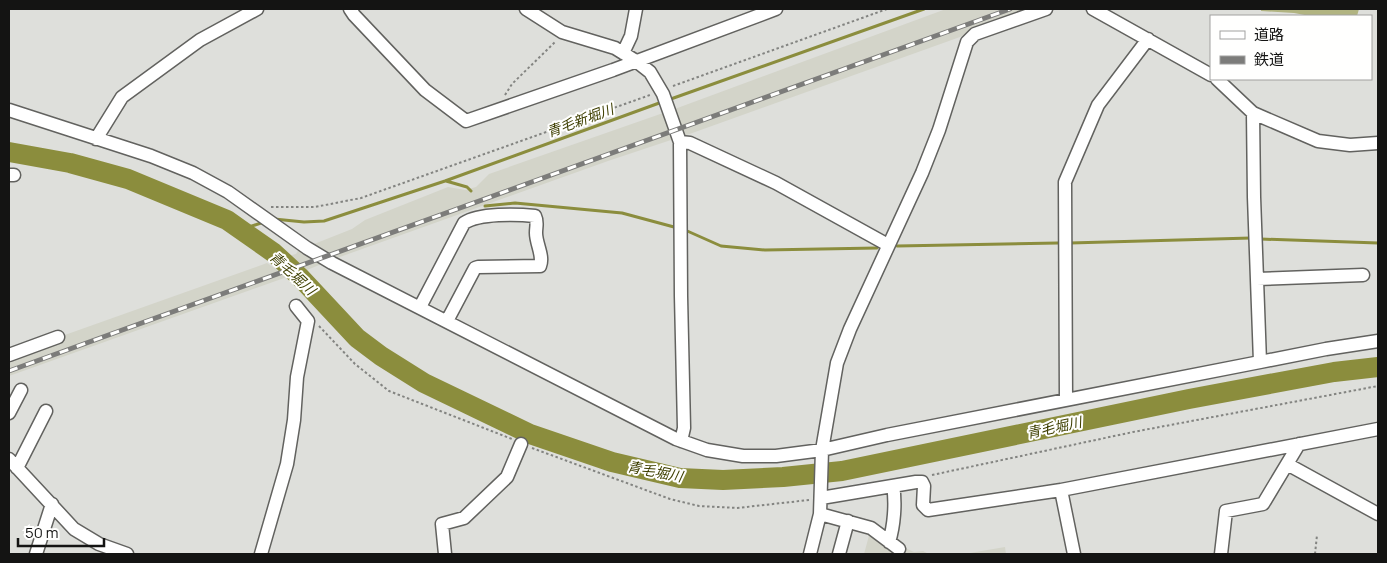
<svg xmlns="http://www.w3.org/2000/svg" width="1387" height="563" font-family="Manrope,'Noto Sans JP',sans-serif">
<rect width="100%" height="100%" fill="#dedfdb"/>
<!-- built -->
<path fill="#d3d4c9" d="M946,9H1033L970,31L960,37L684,136L672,110Z
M666,112L674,139L608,161L337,258L314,244L352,229L365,220L448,187L465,190L476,187L489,174Z
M299,249L324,263L307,270L288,256L296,254Z
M267,263L287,277L9,376V359L62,336Z
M870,532L914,552L923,551L929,554H864Z
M1005,547L1006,554H964Z"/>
<!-- green -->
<path fill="#b1b481" d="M1261,9H1359L1357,16H1310L1294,13L1261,11Z"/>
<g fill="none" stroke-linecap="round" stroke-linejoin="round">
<!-- stream -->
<path stroke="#8b8d3d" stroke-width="3" d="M668,100L924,9
M446,181L467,187L471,191
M485,206L515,203L622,213L674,227
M274,219L304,222L324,221L445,181L662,102
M240,230L264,222
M685,230L721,246L765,250L877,248
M1261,239L1378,243
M1070,243L1251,238
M897,246L1058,243"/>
<!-- river -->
<path stroke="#8b8d3d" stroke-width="20" d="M9,152L70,163L128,179L227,220L274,253L300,277L357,338L381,356L424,383L530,434L612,462L680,478L723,480L783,477L842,471L1189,399L1334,372L1378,367"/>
<defs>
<path id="minor" d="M350,9L354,15L425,90L466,121L613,70L776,9
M526,9L562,32L615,48L636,61L650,72L663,94L680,142L681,296L684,428L681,441
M1093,9L1211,75
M623,53L631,36L636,9
M1217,79L1253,113L1318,141L1350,145L1378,143
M9,110L151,156L193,173L228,192L307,248L332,263L676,439L707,450L743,456H776L822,450L887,435L1260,362L1326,349L1378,341
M1253,113L1254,197L1260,362
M96,139L122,97L200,40L257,9
M680,142L690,143L776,183L888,245
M9,175H14
M1257,279L1363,275
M420,307L464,223C479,213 517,214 535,216C538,222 536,226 536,233C536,244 544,256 540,266L478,267L475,268L447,321
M9,355L58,337
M1066,400L1065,182L1098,105L1148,39
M9,413L21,390
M9,459L74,529L99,544L127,554
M1287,464L1378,514
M17,468L46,411
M1061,490L1074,554
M821,498L916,482H922L924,486L923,505L928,510L1061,490L1378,429
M820,514L871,528L899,549
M889,542C894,526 896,503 893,486
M36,554L52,504
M261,554L287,464L294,420L297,377L308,321L296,306
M445,554L442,524L464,518L507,477L521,444
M810,554L820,514L822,450L837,363L850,329L922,173L939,130L967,42L975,34L1046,9
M839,554L848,521
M1221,554L1226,511L1263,504L1299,444"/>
</defs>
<!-- minor casing -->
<use href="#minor" stroke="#62625f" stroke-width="15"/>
<!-- path -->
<path stroke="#838481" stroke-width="2" stroke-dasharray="2.5 2.5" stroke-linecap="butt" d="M673,86L887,9
M505,95L512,84L555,42
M271,207H315L361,198L650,95
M319,326L355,364L389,391L512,439
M532,448L670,499L699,506L737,508L809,500
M932,475L1133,432L1378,386
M1315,554L1317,535"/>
<!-- minor -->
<use href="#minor" stroke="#fff" stroke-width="12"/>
<defs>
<path id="rail" d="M9,371L1010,9"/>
</defs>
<!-- rail casing -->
<use href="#rail" stroke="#7c7c7a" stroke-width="5"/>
<!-- rail -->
<use href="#rail" stroke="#fffffe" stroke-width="3" stroke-dasharray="9" stroke-linecap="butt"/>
</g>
<g text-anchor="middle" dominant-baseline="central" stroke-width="4" stroke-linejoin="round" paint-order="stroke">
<!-- water labels -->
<g font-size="14" font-style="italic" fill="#3e3f00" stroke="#fffffe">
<text transform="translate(580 120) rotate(-20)">青毛新堀川</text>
<text transform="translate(293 273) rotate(43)">青毛堀川</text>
<text transform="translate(1054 427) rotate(-12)">青毛堀川</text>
<text transform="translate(655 471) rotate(11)">青毛堀川</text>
</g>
</g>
<!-- border -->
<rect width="1387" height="563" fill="none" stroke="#141413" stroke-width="20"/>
<!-- legend -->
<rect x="1210" y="15" width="162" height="65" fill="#fffffe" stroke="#a1a1a0"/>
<rect x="1220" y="31" width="25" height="8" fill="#ffffff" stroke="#a1a1a0"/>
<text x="1254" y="40" font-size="15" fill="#141413">道路</text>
<rect x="1220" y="56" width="25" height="8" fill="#7c7c7a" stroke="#a1a1a0"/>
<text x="1254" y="65" font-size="15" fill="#141413">鉄道</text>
<!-- scale -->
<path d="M18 538v8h86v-8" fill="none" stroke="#141413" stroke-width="2.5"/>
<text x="25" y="538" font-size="15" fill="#141413" stroke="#fffffe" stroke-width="4" paint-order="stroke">50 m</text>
</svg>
